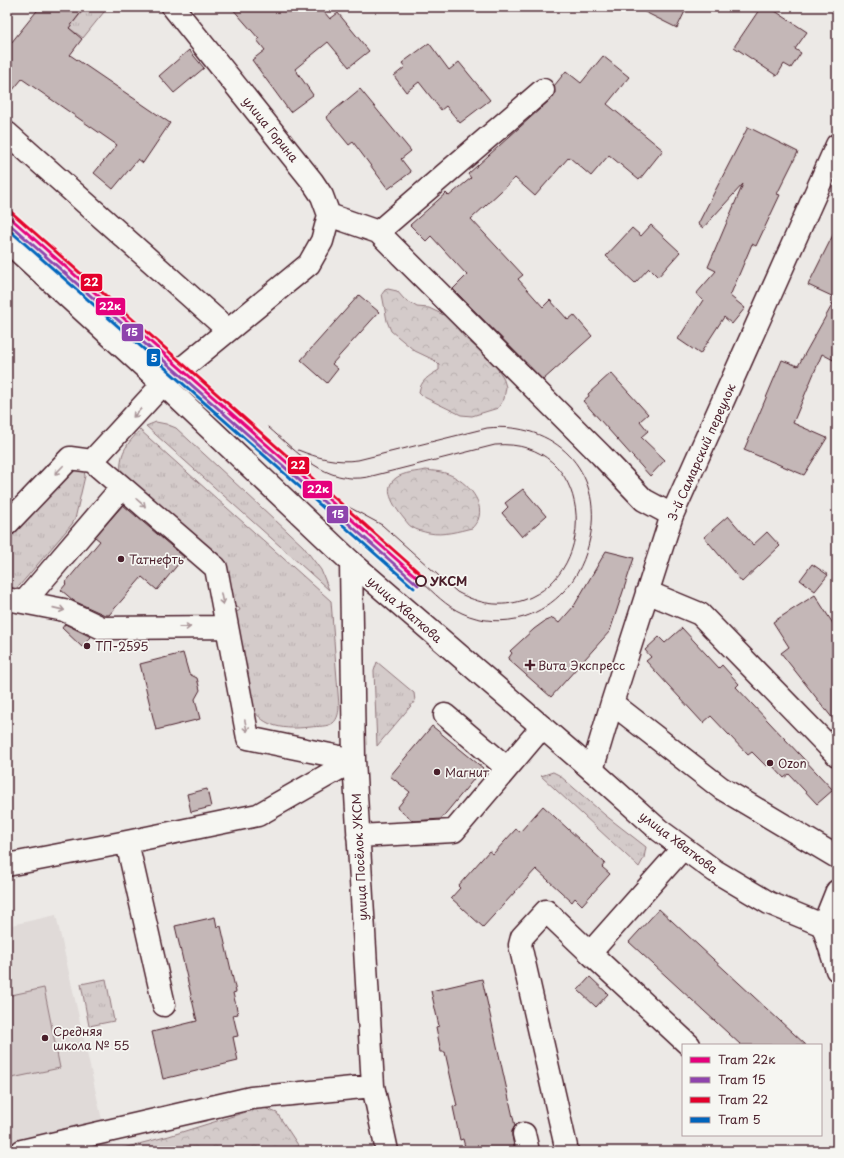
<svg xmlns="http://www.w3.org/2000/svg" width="844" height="1158" font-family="'Playpen Sans',sans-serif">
<defs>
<pattern id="grass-tufts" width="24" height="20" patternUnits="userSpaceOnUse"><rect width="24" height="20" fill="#d4cbca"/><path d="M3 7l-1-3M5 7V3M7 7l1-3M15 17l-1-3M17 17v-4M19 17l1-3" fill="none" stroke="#b8aeae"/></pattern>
<pattern id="forest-crowns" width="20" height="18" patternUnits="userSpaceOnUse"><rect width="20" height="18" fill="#d4cbca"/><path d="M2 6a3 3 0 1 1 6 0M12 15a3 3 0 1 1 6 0" fill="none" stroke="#b8aeae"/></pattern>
</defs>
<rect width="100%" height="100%" fill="#ece9e6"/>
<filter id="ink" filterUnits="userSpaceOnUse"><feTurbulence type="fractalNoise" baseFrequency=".025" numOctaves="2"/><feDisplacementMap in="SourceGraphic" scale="8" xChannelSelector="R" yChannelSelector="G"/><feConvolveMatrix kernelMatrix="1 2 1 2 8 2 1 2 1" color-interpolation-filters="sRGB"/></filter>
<g filter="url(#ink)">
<!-- built -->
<path fill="#e0dad8" d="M56,915L109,1151H7V926Z"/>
<!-- grass -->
<path fill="url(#grass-tufts)" stroke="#8f757a" d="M86,7H108L83,38L69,28Z
M156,422L166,424L176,428L303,546L321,570L329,590L146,426Z
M140,430L331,601L339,706C339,711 338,719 333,723C327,727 318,726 311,727C290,729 268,730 254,711L233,614L240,610L239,608L236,607L231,608L224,572L121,475C119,453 126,445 140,430Z
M81,468L84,471L85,476L75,519L72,524L20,585C16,589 13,590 7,588V533L67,471Z
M377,662L414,693L415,701L377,746L374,671Z
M553,772L559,775L605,815L646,847L644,858L639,867L541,776Z
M106,979L114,1021L89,1026L81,984Z"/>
<!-- forest -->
<path fill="url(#forest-crowns)" stroke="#8f757a" d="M388,289L397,291L404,299L417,307L429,308L450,318L464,337L493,362L503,377L506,387L504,399L498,408L472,416L461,415L424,397L419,392C421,380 429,376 439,370V365L434,360L415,351L391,331L387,321L382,294L385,290Z
M426,470C432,471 439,471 445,473C463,478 486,500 478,520C476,523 474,526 472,528C459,531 443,536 429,533C424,532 416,530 412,527C409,526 407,522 405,520C397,510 380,489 396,478C404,472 417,472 426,470Z
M262,1107L277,1113L302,1151H112L169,1136Z"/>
<!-- pitch -->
<path fill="#d4cbca" stroke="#8f757a" d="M44,988L60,1068L7,1079V996Z"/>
<!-- building -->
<path fill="#c4b7b7" stroke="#4a1f2b" d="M40,7H85L69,28L82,39L70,55L170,123L143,163L138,159L113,189L94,173L117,145L22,79L7,97V48Z
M231,7H320L330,19L338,13L369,51L349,67L328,42L295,69L313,95L290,112L252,60L265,50L257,40L259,39Z
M635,7H687L677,28Z
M761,7H769L807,32L795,49L801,53L791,68L784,64L777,76L734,47Z
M429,43L449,70L459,62L490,100L460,123L446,106L441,110L419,82L406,92L394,76L405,67L402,63Z
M189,50L204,68L174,93L159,76Z
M603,56L629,77L607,104L663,150L639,180L609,155L591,176L569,157L535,196L515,178L471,219L523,275L518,279L543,307L550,300L568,320L574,315L592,336L543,380L453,289L467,275L431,236L426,241L410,225L446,193L449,196L471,178L468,174L551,99L555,94L554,86L566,71L581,83Z
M360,89L411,151L401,159L411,172L388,189L353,142L349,145L326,117Z
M748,127L798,152L777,194L780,195L756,246L752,244L730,296L745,308L732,324L724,317L700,354L678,339L703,300L696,294L716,271L708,267L743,184L703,228L698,224Z
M651,225L680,252L658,277L649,268L635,283L606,256L632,228L641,236Z
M837,227V362L822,354L793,423L827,438L804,475L744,450L782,360L798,366L836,298L808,285Z
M359,295L379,312L332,364L338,369L327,383L301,360Z
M611,373L648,414L640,421L648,431L641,437L665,460L650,476L583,401L589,396L588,394Z
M523,489L546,516L522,537L502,513L508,507L505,503Z
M123,505L184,557L157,590L142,577L109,615H105L74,601L61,590L66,584L65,583L100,541L95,537Z
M728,516L753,545L767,532L780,546L742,582L704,537Z
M606,551L634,558L610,631L551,697L508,659L512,653L510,651L534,629L545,621L553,618L559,623L574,606Z
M812,564L828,575L815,591L800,580Z
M815,595L837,630V724L781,653L789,647L773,622Z
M65,624L91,637L82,647L62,628Z
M682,628L719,668L722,665L739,684L736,687L833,790L817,804L789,774L784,778L770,763L766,766L752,752L748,755L711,716L703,723L646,661L651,657L645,650L659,637L665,643Z
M183,653L189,674L197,678L200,690L195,699L200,719L156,730L140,664Z
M432,726L483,768L441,819L413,821L397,808L410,792L390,776Z
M207,789L211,807L191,812L187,794Z
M543,806L605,863L602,867L610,874L582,905L575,898L572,902L536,869L483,927L451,898L460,888L458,886L489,851L493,854L516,829L520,832Z
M659,909L806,1045H741L629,942Z
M215,917L217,927L221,926L236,992L233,993L238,1014L233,1015L238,1036L233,1037L238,1061L163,1079L152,1032L197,1021L175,926Z
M590,977L608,994L596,1007L578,990Z
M482,979L515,1126L512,1131V1136L515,1151H466L463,1139L460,1140L453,1107L457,1106L445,1052H441L436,1027L439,1026L431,991Z"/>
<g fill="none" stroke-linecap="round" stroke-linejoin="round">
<defs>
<path id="minor" d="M173,7L312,181L322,196L329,215L378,232L601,455L644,500L672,515
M7,133L228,330
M329,215L322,241L309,264L163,384L92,461L216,568L248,738L354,760
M378,232L543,90
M7,524L70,458L92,461
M351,562L354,760L373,1086L387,1151
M647,592L700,614L837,755
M7,599L64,610L102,628L227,627
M24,602L122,487
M612,703L721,788L837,857
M445,715L507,768
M592,770L612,703L672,515L837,145
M358,836L454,831L542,727
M127,842L164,1005
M683,848L590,953L689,1045
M7,865L127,842L258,815L354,760
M837,891L823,926L837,970
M546,911L522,937L520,945L567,1151
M544,913L546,911L590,953
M524,1134L528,1151
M22,1151L69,1140
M72,1151L69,1140L251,1098L373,1086"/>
<path id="major" d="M7,241L163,384L351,562L592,770L659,830L715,871L769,903L837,931"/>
</defs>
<!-- minor casing -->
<use href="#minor" stroke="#4a1f2b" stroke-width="25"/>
<!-- major casing -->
<use href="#major" stroke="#4a1f2b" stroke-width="25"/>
<!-- minor -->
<use href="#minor" stroke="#f6f6f2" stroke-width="22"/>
<!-- major -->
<use href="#major" stroke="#f6f6f2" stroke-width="22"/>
<!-- tram -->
<path stroke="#4a1f2b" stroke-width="1" d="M268,427C297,452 326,485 368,477L495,445C593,437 602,572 524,600C500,608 479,604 457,592L382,525L334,499L312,485
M298,450C318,458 336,463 358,460L487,428C554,421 604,470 590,538C586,558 578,576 564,591C553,603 539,612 524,617C504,623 481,622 462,613C446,606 434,593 421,581"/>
<defs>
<path id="tram-1" d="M7,215L421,581"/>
<path id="tram-2" d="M7,222L418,585"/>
<path id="tram-3" d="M10,211L424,577"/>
<path id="tram-4" d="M7,228L414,588"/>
</defs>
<!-- tram-1 casing -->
<use href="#tram-1" stroke="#f6f6f2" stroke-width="6"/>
<!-- tram-2 casing -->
<use href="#tram-2" stroke="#f6f6f2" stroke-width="6"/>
<!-- tram-3 casing -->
<use href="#tram-3" stroke="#f6f6f2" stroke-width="6"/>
<!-- tram-4 casing -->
<use href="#tram-4" stroke="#f6f6f2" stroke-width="6"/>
<!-- tram-1 -->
<use href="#tram-1" stroke="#e5007d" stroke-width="3"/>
<!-- tram-2 -->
<use href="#tram-2" stroke="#8e44ad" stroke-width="3"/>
<!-- tram-3 -->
<use href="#tram-3" stroke="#e4002b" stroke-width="3"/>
<!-- tram-4 -->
<use href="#tram-4" stroke="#0065bd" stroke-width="3"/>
</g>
<!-- one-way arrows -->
<defs><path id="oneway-shaft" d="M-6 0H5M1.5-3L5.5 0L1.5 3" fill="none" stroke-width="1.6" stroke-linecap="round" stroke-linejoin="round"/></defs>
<g stroke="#a99598">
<use href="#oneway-shaft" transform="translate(137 413) rotate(133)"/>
<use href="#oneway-shaft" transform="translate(59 470) rotate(134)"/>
<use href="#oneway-shaft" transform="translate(141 503) rotate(41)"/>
<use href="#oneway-shaft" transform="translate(222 599) rotate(79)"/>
<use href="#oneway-shaft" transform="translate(59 609) rotate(13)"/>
<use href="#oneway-shaft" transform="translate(185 627) rotate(-1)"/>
<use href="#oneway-shaft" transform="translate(246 726) rotate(79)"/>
</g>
</g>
<!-- markers -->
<g fill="#4a1f2b" stroke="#f6f6f2" stroke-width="1.5">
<circle cx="121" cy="559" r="4"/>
<circle cx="87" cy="646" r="4"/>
<path d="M528 659h4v4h4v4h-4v4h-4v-4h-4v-4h4z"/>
<circle cx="770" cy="763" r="4"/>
<circle cx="437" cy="772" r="4"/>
<circle cx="45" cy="1038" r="4"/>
</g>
<circle fill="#f6f6f2" stroke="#4a1f2b" stroke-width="2" cx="421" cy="581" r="5"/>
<g text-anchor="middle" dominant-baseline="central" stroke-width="3.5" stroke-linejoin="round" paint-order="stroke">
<!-- street labels -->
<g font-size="12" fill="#4a1f2b" stroke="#f6f6f2">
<text transform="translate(271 129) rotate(51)">улица Горина</text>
<text transform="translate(701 452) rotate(-66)">3-й Самарский переулок</text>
<text transform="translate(405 609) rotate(41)">улица Хваткова</text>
<text transform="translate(679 842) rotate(37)">улица Хваткова</text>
<text transform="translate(359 857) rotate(-93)">улица Посёлок УКСМ</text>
</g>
<!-- poi labels -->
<g font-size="12" fill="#4a1f2b" stroke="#f6f6f2" text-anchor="start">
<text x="129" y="559">Татнефть</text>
<text x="95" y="646">ТП-2595</text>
<text x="538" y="665">Вита Экспресс</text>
<text x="778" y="763">Ozon</text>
<text x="445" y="772">Магнит</text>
<text x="53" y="1031">Средняя<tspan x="53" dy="14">школа № 55</tspan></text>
</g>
<!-- stop labels -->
<g font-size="12" font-weight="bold" fill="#4a1f2b" stroke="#f6f6f2" text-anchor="start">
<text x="430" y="581">УКСМ</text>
</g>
</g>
<g stroke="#f6f6f2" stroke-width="1.5">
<rect x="80" y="273" width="23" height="19" rx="4" fill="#e4002b"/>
<rect x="95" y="297" width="31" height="19" rx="4" fill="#e5007d"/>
<rect x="121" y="323" width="23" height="19" rx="4" fill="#8e44ad"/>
<rect x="146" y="348" width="15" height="19" rx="4" fill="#0065bd"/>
<rect x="287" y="456" width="23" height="19" rx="4" fill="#e4002b"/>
<rect x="302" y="480" width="31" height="19" rx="4" fill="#e5007d"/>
<rect x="326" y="505" width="23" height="19" rx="4" fill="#8e44ad"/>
</g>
<g font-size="11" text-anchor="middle" font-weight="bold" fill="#fff">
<text x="91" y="286">22</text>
<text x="110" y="310">22к</text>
<text x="132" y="336">15</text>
<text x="154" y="362">5</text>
<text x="298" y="469">22</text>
<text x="318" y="493">22к</text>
<text x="338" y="518">15</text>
</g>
<!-- margin -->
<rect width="844" height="1158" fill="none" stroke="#f6f6f2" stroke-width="24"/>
<rect x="12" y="12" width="820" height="1134" fill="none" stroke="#4a1f2b" stroke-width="1.5" filter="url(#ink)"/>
<!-- legend -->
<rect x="682" y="1044" width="140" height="92" fill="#f6f6f2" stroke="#b1a0a2"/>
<rect x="690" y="1057" width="20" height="6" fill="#e5007d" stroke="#b1a0a2"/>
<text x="718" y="1064" font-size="12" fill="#4a1f2b">Tram 22к</text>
<rect x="690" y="1077" width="20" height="6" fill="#8e44ad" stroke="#b1a0a2"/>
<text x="718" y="1084" font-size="12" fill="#4a1f2b">Tram 15</text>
<rect x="690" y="1097" width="20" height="6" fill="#e4002b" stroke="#b1a0a2"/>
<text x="718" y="1104" font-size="12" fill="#4a1f2b">Tram 22</text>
<rect x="690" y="1117" width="20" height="6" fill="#0065bd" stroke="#b1a0a2"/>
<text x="718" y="1124" font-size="12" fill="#4a1f2b">Tram 5</text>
</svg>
